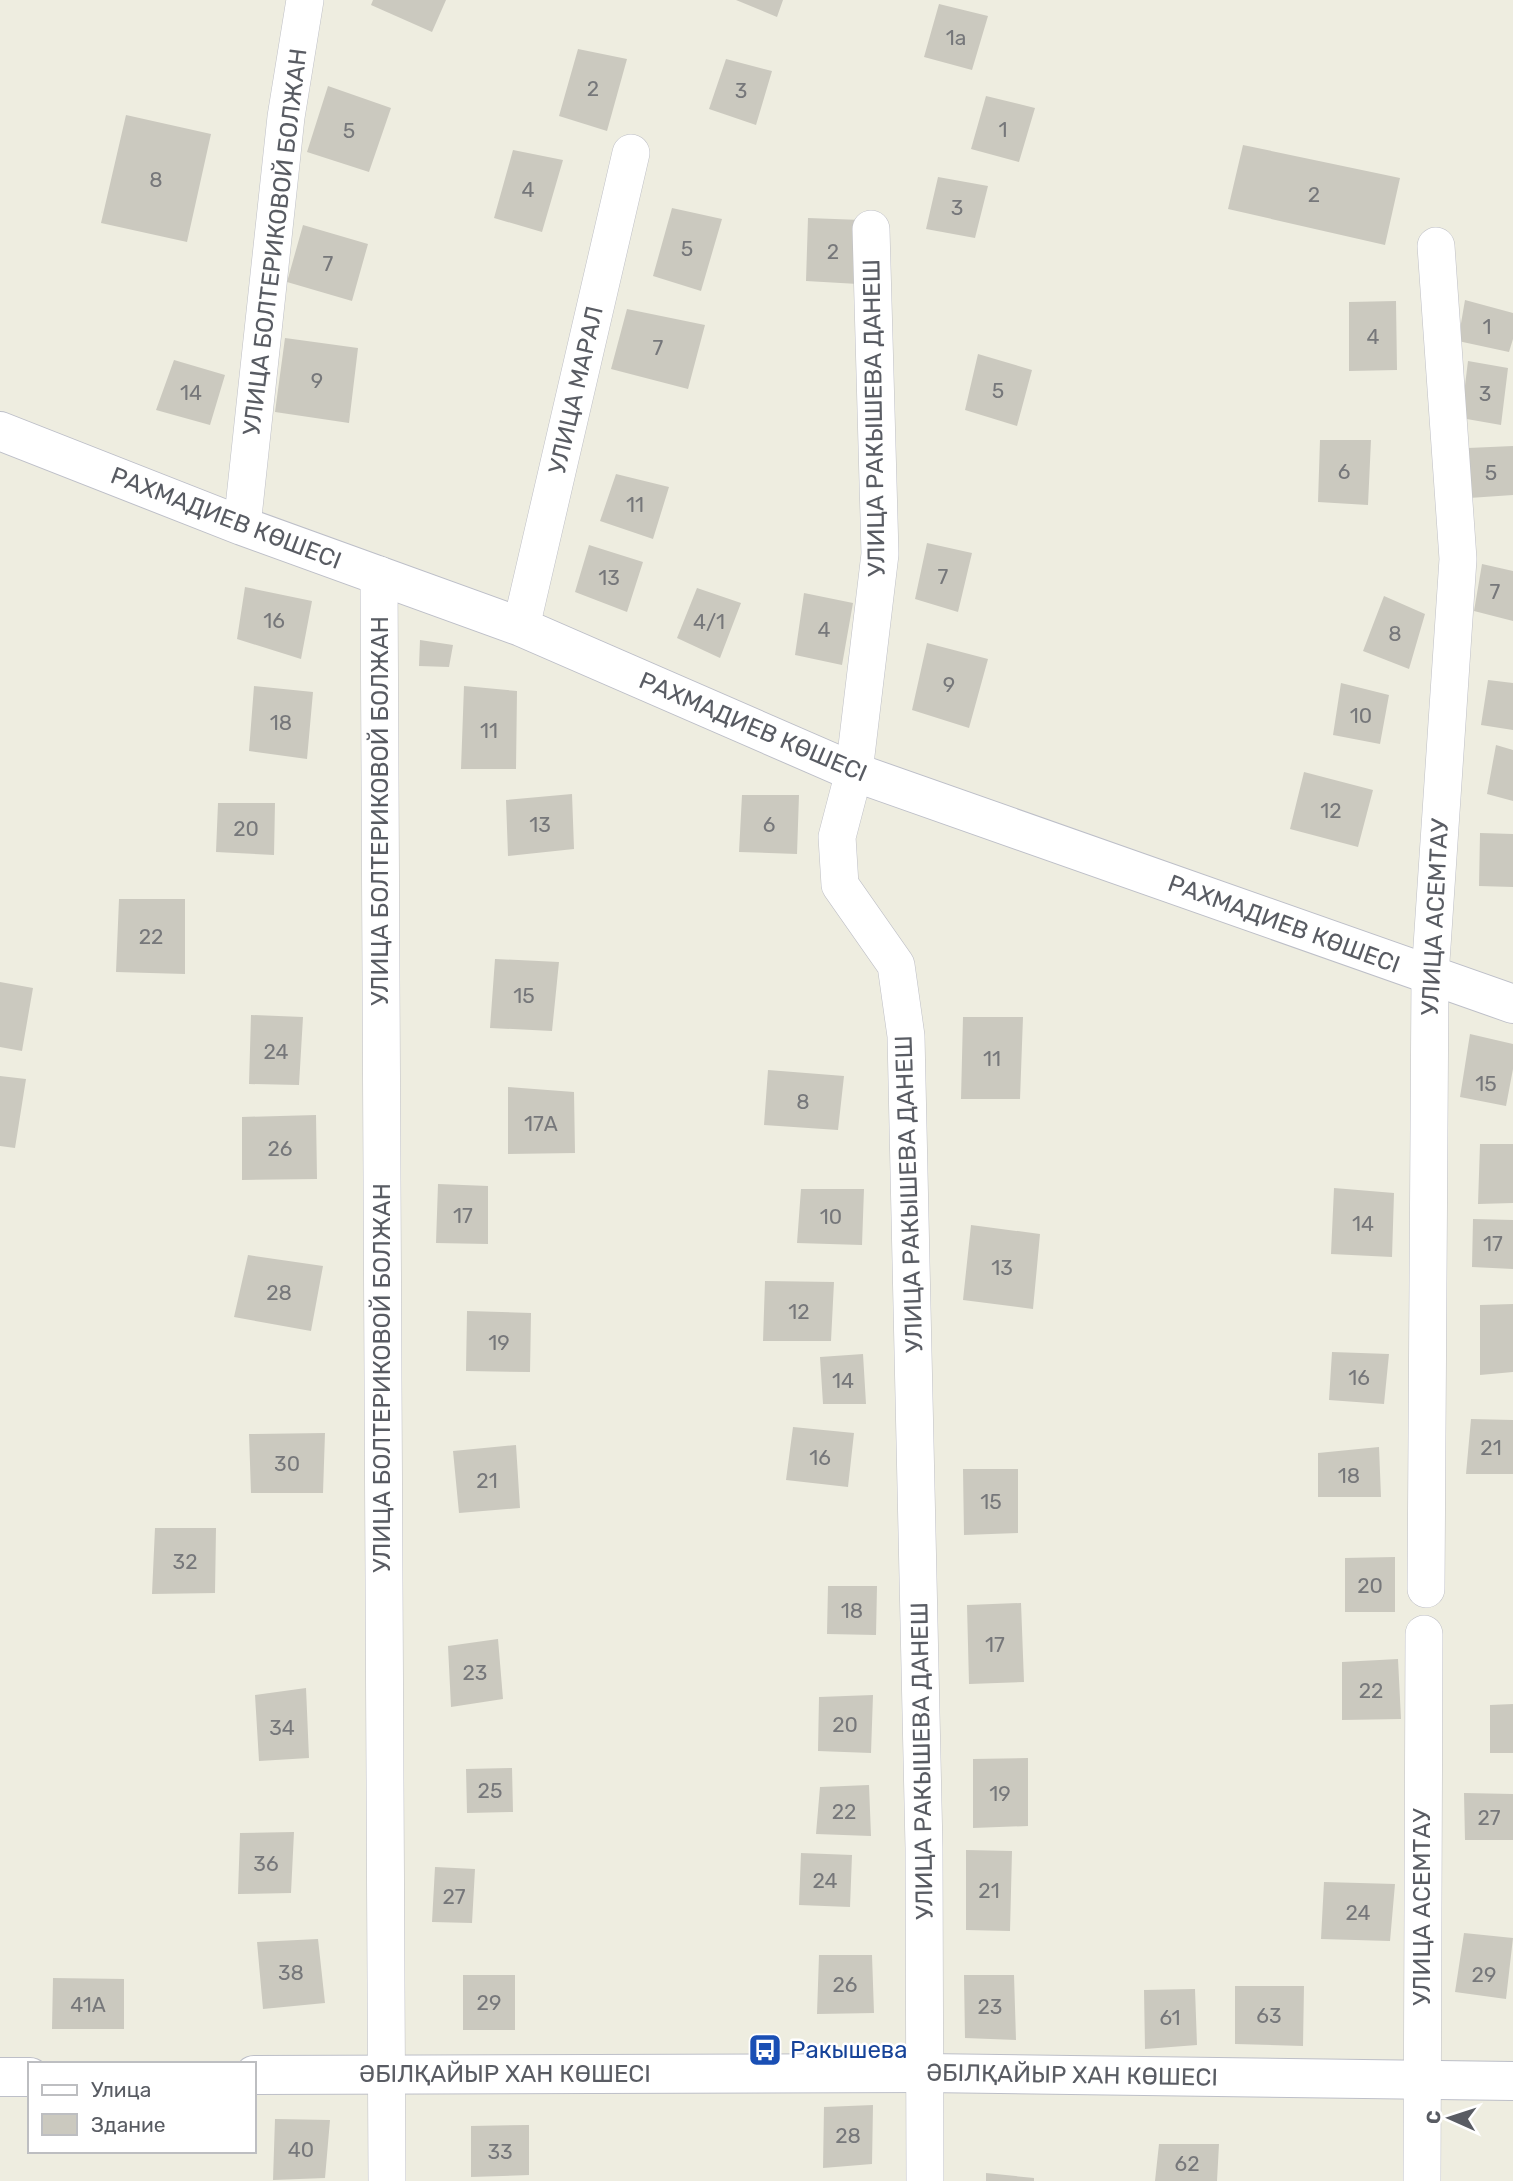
<svg xmlns="http://www.w3.org/2000/svg" width="1513" height="2181" font-family="Rubik,sans-serif">
<rect width="100%" height="100%" fill="#eeede0"/>
<!-- building -->
<path fill="#cbc9bf" d="M373,0H446L432,32L371,5Z
M736,0H783L777,17Z
M939,4L988,16L972,70L924,57Z
M578,49L627,59L607,131L559,116Z
M726,59L772,71L756,125L709,109Z
M328,86L391,108L369,172L307,152Z
M986,96L1035,108L1019,162L971,149Z
M126,115L211,134L187,242L101,223Z
M1243,145L1400,178L1385,245L1228,209Z
M513,150L563,160L542,232L494,218Z
M938,177L988,186L975,238L926,229Z
M672,208L722,219L701,291L653,276Z
M808,218L861,220L858,284L806,281Z
M303,225L368,244L352,301L287,282Z
M1465,300L1513,313V339L1509,352L1458,341Z
M1396,301L1397,370L1349,371V302Z
M627,309L705,325L688,389L611,369Z
M285,338L358,348L349,423L275,412Z
M978,354L1032,370L1017,426L965,410Z
M174,360L225,375L210,425L156,410Z
M1468,361L1508,368L1501,425L1461,418Z
M1320,440H1371L1368,505L1318,502Z
M1513,446V495L1469,498L1468,448Z
M616,474L669,487L653,539L600,521Z
M927,543L972,553L958,612L915,599Z
M589,545L643,562L627,612L575,592Z
M1482,564L1513,571V621L1474,611Z
M245,587L312,601L301,659L237,639Z
M697,588L741,603L720,658L677,638Z
M804,593L853,603L842,665L795,655Z
M1384,596L1425,614L1409,669L1363,651Z
M420,640L453,645L449,667L419,666Z
M927,643L988,659L969,728L912,710Z
M1488,680L1513,683V730L1481,725Z
M1341,683L1389,695L1380,744L1333,735Z
M254,686L313,692L307,759L249,751Z
M464,686L517,691L516,769H461Z
M1496,745L1513,750V801L1487,794Z
M1304,772L1373,790L1358,847L1290,829Z
M572,794L574,849L508,856L506,800Z
M742,795H799L797,854L739,852Z
M218,803H275L274,855L216,852Z
M1480,833L1513,834V887L1479,886Z
M119,899H185V974L116,972Z
M495,959L559,962L552,1031L490,1028Z
M0,982L33,988L22,1051L0,1047Z
M251,1015L303,1017L299,1085L249,1084Z
M963,1017H1023L1020,1099H961Z
M1470,1034L1513,1044V1069L1506,1106L1460,1097Z
M768,1070L844,1076L838,1130L764,1125Z
M0,1076L26,1079L15,1148L0,1146Z
M508,1087L574,1092L575,1153L508,1154Z
M316,1115L317,1179L242,1180V1117Z
M1480,1144H1513V1203L1478,1204Z
M438,1184L488,1186V1244L436,1243Z
M1334,1188L1394,1193L1392,1257L1331,1254Z
M801,1189H864L862,1245L797,1243Z
M1473,1219L1513,1220V1269L1472,1267Z
M971,1225L1040,1234L1033,1309L963,1300Z
M248,1255L323,1266L311,1331L234,1317Z
M765,1281L834,1282L831,1341H763Z
M1513,1304V1372L1480,1375V1305Z
M467,1311L531,1313L530,1372L466,1371Z
M1332,1352L1389,1354L1384,1404L1329,1400Z
M863,1354L866,1404H823L820,1357Z
M1471,1419L1513,1420V1474H1466Z
M793,1427L854,1433L848,1487L786,1480Z
M325,1433L323,1493H251L249,1434Z
M516,1445L520,1508L459,1513L453,1451Z
M1379,1447L1381,1497H1318V1453Z
M963,1469H1018V1533L964,1535Z
M155,1528H216L215,1593L152,1594Z
M1395,1557V1612H1345V1558Z
M828,1586H877L876,1635L827,1634Z
M1021,1603L1024,1682L969,1684L967,1605Z
M498,1639L503,1699L451,1707L448,1646Z
M1398,1659L1401,1719L1342,1720V1662Z
M306,1688L309,1758L259,1761L255,1695Z
M873,1695L871,1753L818,1751L819,1697Z
M1513,1704V1753H1490V1705Z
M1028,1758V1826L973,1828V1759Z
M512,1768L513,1812L467,1813L466,1769Z
M869,1785L871,1836L816,1834L820,1787Z
M1464,1793L1513,1794V1840H1465Z
M294,1832L291,1893L238,1894L240,1833Z
M966,1850L1012,1851L1010,1931L966,1930Z
M801,1853L852,1855L850,1907L799,1905Z
M435,1867L475,1869L472,1923L432,1922Z
M1324,1882L1395,1884L1390,1941L1321,1939Z
M1464,1933L1513,1938L1506,1999L1455,1992Z
M318,1939L325,2003L263,2009L257,1942Z
M819,1955H872L874,2013L817,2014Z
M463,1975H515V2030H463Z
M964,1975H1014L1016,2040L965,2038Z
M53,1978L124,1979V2029H52Z
M1235,1986H1304L1303,2046L1235,2044Z
M1195,1989L1197,2045L1145,2049L1144,1990Z
M873,2105L872,2164L823,2168L824,2107Z
M275,2119L330,2120L325,2178L273,2180Z
M529,2125V2175L471,2177V2126Z
M1159,2144H1219L1217,2181H1155Z
M986,2173L1034,2178V2181H986Z"/>
<g fill="none" stroke-linecap="round" stroke-linejoin="round">
<defs>
<path id="street" d="M871,229L880,554L854,772L837,837L840,885L896,965L906,1036L924,1848L925,2181
M242,526L286,117L305,0
M379,575L387,2181
M521,627L631,153
M1426,1589L1430,976L1458,559L1436,246
M1422,2181L1424,1634"/>
<path id="secondary" d="M0,431L242,526L521,627L854,772L1513,1004
M254,2075L926,2073L1513,2081
M0,2077H30"/>
</defs>
<!-- street casing -->
<use href="#street" stroke="#bebfc6" stroke-width="38"/>
<!-- secondary casing -->
<use href="#secondary" stroke="#bdbfc8" stroke-width="40"/>
<!-- street -->
<use href="#street" stroke="#fff" stroke-width="37"/>
<!-- secondary -->
<use href="#secondary" stroke="#fff" stroke-width="38"/>
</g>
<!-- icons -->
<defs>
<symbol id="bus-square" viewBox="-11 -11 22 22"><rect x="-9" y="-9" width="18" height="18" rx="4" fill="#1a4fb4" stroke="#fff"/><path d="M-5-6H5V4H4V6H2V4H-2V6H-4V4H-5ZM-3.5-4V0h7V-4ZM-3.5 1.2v1.5H-2V1.2ZM2 1.2v1.5H3.5V1.2Z" fill="#fff"/></symbol>
</defs>
<g fill-rule="evenodd">
<use href="#bus-square" x="746" y="2031" width="38" height="38"/>
</g>
<g text-anchor="middle" dominant-baseline="central" stroke-width="5" stroke-linejoin="round" paint-order="stroke">
<!-- number labels -->
<g font-size="21" fill="#76777a">
<text x="956" y="37">1а</text>
<text x="593" y="88">2</text>
<text x="741" y="90">3</text>
<text x="1003" y="129">1</text>
<text x="349" y="130">5</text>
<text x="156" y="179">8</text>
<text x="528" y="189">4</text>
<text x="1314" y="194">2</text>
<text x="957" y="207">3</text>
<text x="687" y="248">5</text>
<text x="833" y="251">2</text>
<text x="328" y="263">7</text>
<text x="1487" y="326">1</text>
<text x="1373" y="336">4</text>
<text x="658" y="347">7</text>
<text x="317" y="380">9</text>
<text x="998" y="390">5</text>
<text x="191" y="392">14</text>
<text x="1485" y="393">3</text>
<text x="1344" y="471">6</text>
<text x="1491" y="472">5</text>
<text x="635" y="504">11</text>
<text x="943" y="576">7</text>
<text x="609" y="577">13</text>
<text x="1495" y="591">7</text>
<text x="274" y="620">16</text>
<text x="709" y="621">4/1</text>
<text x="824" y="629">4</text>
<text x="1395" y="633">8</text>
<text x="949" y="684">9</text>
<text x="1361" y="715">10</text>
<text x="281" y="722">18</text>
<text x="489" y="730">11</text>
<text x="1331" y="810">12</text>
<text x="540" y="824">13</text>
<text x="769" y="824">6</text>
<text x="246" y="828">20</text>
<text x="151" y="936">22</text>
<text x="524" y="995">15</text>
<text x="276" y="1051">24</text>
<text x="992" y="1058">11</text>
<text x="1486" y="1083">15</text>
<text x="803" y="1101">8</text>
<text x="541" y="1123">17А</text>
<text x="280" y="1148">26</text>
<text x="463" y="1215">17</text>
<text x="831" y="1216">10</text>
<text x="1363" y="1223">14</text>
<text x="1493" y="1243">17</text>
<text x="1002" y="1267">13</text>
<text x="279" y="1292">28</text>
<text x="799" y="1311">12</text>
<text x="499" y="1342">19</text>
<text x="1359" y="1377">16</text>
<text x="843" y="1380">14</text>
<text x="1491" y="1447">21</text>
<text x="820" y="1457">16</text>
<text x="287" y="1463">30</text>
<text x="1349" y="1475">18</text>
<text x="487" y="1480">21</text>
<text x="991" y="1501">15</text>
<text x="185" y="1561">32</text>
<text x="1370" y="1585">20</text>
<text x="852" y="1610">18</text>
<text x="995" y="1644">17</text>
<text x="475" y="1672">23</text>
<text x="1371" y="1690">22</text>
<text x="845" y="1724">20</text>
<text x="282" y="1727">34</text>
<text x="490" y="1790">25</text>
<text x="1000" y="1793">19</text>
<text x="844" y="1811">22</text>
<text x="1489" y="1817">27</text>
<text x="266" y="1863">36</text>
<text x="825" y="1880">24</text>
<text x="989" y="1890">21</text>
<text x="454" y="1896">27</text>
<text x="1358" y="1912">24</text>
<text x="291" y="1972">38</text>
<text x="1484" y="1974">29</text>
<text x="845" y="1984">26</text>
<text x="489" y="2002">29</text>
<text x="88" y="2004">41А</text>
<text x="990" y="2006">23</text>
<text x="1269" y="2015">63</text>
<text x="1170" y="2017">61</text>
<text x="848" y="2135">28</text>
<text x="301" y="2149">40</text>
<text x="500" y="2151">33</text>
<text x="1187" y="2163">62</text>
</g>
<!-- street labels -->
<g font-size="24" fill="#595c63" stroke="#fff">
<text transform="translate(275 242) rotate(-83)">УЛИЦА БОЛТЕРИКОВОЙ БОЛЖАН</text>
<text transform="translate(576 390) rotate(-77)">УЛИЦА МАРАЛ</text>
<text transform="translate(874 418) rotate(-91)">УЛИЦА РАКЫШЕВА ДАНЕШ</text>
<text transform="translate(226 518) rotate(21)">РАХМАДИЕВ КӨШЕСІ</text>
<text transform="translate(753 727) rotate(23)">РАХМАДИЕВ КӨШЕСІ</text>
<text transform="translate(380 811) rotate(-90)">УЛИЦА БОЛТЕРИКОВОЙ БОЛЖАН</text>
<text transform="translate(1435 917) rotate(-87)">УЛИЦА АСЕМТАУ</text>
<text transform="translate(1284 924) rotate(20)">РАХМАДИЕВ КӨШЕСІ</text>
<text transform="translate(909 1194) rotate(-92)">УЛИЦА РАКЫШЕВА ДАНЕШ</text>
<text transform="translate(382 1378) rotate(-90)">УЛИЦА БОЛТЕРИКОВОЙ БОЛЖАН</text>
<text transform="translate(922 1761) rotate(-91)">УЛИЦА РАКЫШЕВА ДАНЕШ</text>
<text transform="translate(1422 1907) rotate(-90)">УЛИЦА АСЕМТАУ</text>
<text x="505" y="2074">ӘБІЛҚАЙЫР ХАН КӨШЕСІ</text>
<text transform="translate(1072 2075) rotate(1)">ӘБІЛҚАЙЫР ХАН КӨШЕСІ</text>
</g>
<!-- transit labels -->
<g font-size="24" fill="#164399" stroke="#fff" text-anchor="start">
<text x="790" y="2050">Ракышева</text>
</g>
</g>
<!-- legend -->
<rect x="28" y="2062" width="228" height="91" fill="#ffffff" stroke="#bdbec1" stroke-width="2"/>
<rect x="42" y="2085" width="35" height="10" fill="#ffffff" stroke="#bdbec1" stroke-width="2"/>
<text x="91" y="2097" font-size="21" fill="#595c63">Улица</text>
<rect x="42" y="2114" width="35" height="21" fill="#cbc9bf" stroke="#bdbec1" stroke-width="2"/>
<text x="91" y="2132" font-size="21" fill="#595c63">Здание</text>
<!-- north arrow -->
<g transform="translate(1450 2118) rotate(273)" stroke="#ffffff" stroke-width="5" paint-order="stroke">
<path d="M0-5L12 26L0 18L-12 26Z" fill="#595c63"/>
<text y="-10" font-size="19" font-weight="bold" text-anchor="middle" fill="#595c63">С</text>
</g>
</svg>
